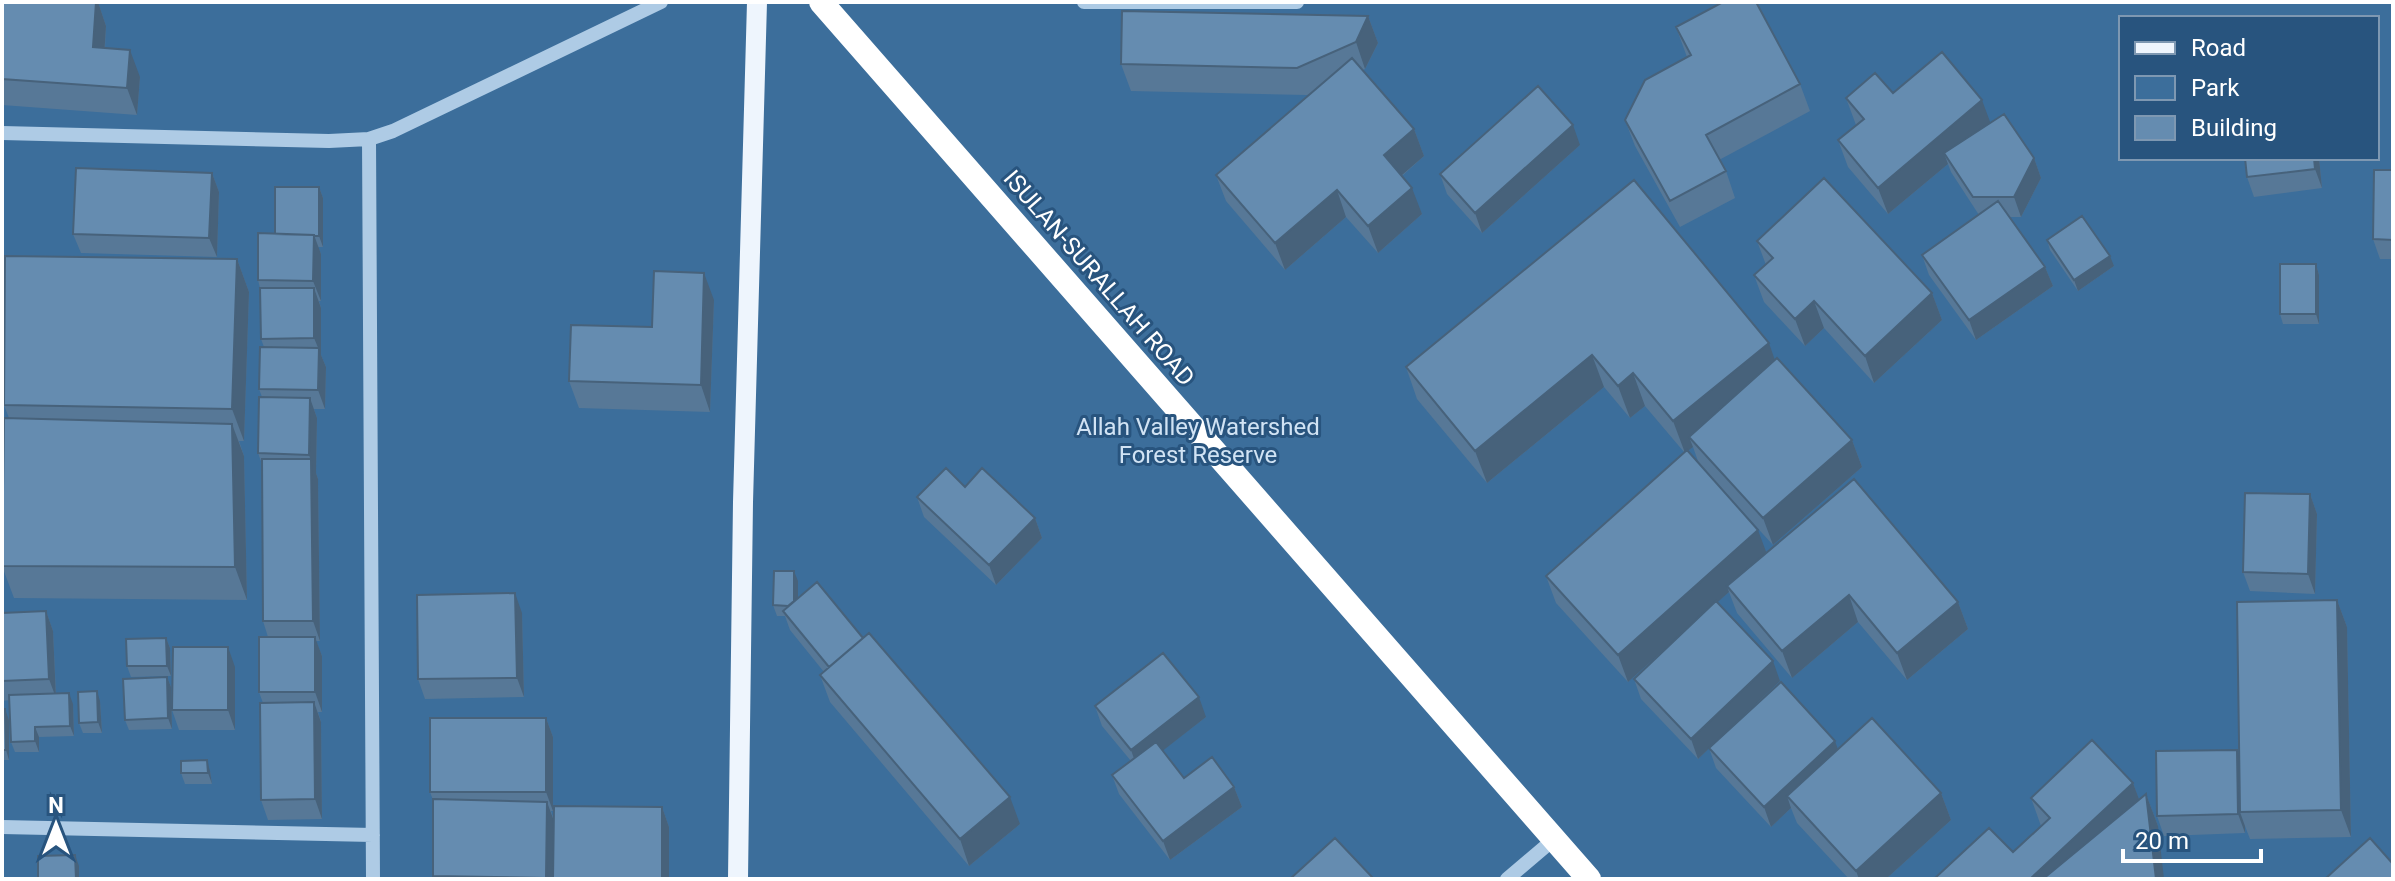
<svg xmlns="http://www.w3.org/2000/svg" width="2395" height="881" font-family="Roboto,sans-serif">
<rect width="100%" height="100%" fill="#28547e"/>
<!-- green -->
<path fill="#3c6e9b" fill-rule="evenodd" d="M2,2H2393V879H2ZM2121,18H2377V158H2121Z"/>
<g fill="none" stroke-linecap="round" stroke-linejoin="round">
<!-- minor -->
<path stroke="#aecbe5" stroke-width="14" d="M1084,2H1297
M2,133L329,141L369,139L393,131L661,2
M369,139L373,879
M2,827L373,835
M1507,879L1553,840"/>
<!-- major -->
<path stroke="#eef5fd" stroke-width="20" d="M738,879L743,502L757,2"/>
<!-- highway -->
<path stroke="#fff" stroke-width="24" d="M821,2L1589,879"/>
</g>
<!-- wall -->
<path fill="#577897" d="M2,2H98L106,26L105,48L140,77L137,115L2,105Z
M1368,16L1378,43L1365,69L1363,70L1414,129L1424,156L1402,176L1422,214L1378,253L1346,217L1285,270L1226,201L1216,175L1310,94L1307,95L1131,91L1121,64Z
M1676,27L1800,84L1810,111L1719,160L1726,171L1735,198L1680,227L1635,146L1625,120L1687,57Z
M1893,93L1991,123L2034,158L2041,178L2021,217H2009L2045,267L2053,286L1976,340L1929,275L1922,255L1979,215L1951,172L1948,164L1888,214L1848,167L1838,140L1856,125L1846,98Z
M1580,145L1482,233L1447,194L1440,174Z
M2245,158H2319L2322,188L2254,197L2247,177Z
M2393,170V259H2380L2373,239Z
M212,173L219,192L217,257L81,253L73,234Z
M1634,180L1775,360L1852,440L1862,467L1773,545L1699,464L1693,447L1687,451L1767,553L1958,602L1968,629L1907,680L1858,622L1792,678L1737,613L1729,592L1717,602L1780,681L1698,759L1641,699L1634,679L1684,632L1628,682L1556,603L1546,576L1684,452L1645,406L1630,418L1604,387L1487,483L1417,399L1406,367Z
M319,187L323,198V247H318L321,254V301H319L321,308V355L326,367L325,409H314L317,418L316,473L318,479L320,641H316L322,656V712H318L321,722L322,819L268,820L261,800L263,703L259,692L268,637L263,621L262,464L258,453L262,397L259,389L264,347L261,339L260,288L258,280Z
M2047,240L2114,266L2078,291L2050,250Z
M1757,241L1932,293L1942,320L1874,383L1824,328L1805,346L1764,302L1754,275L1766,265Z
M237,259L249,292L244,441H239L244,456L247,600L14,598L2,566L9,418L4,405Z
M2316,264L2319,275V324H2283L2280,314Z
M714,300L710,412L579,408L569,381L652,327Z
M965,487L1035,518L1042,538L996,585L924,517L917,497Z
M2310,494L2317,514L2315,594L2250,591L2243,572Z
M798,581V598L1020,824L969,866L830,702L820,675L824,672L790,630L785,616H777L773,605Z
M2337,600L2347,627L2351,837L2250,839L2245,826V833L2164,836L2157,816L2239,757Z
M46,611L53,631L56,693L73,704L74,736L39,737V752H15L11,742L10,700L2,701V613Z
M522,613L524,697L425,699L418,679Z
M166,638L170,648L171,676L131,677L127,666Z
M235,667V730H179L172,710Z
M167,677L171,687L172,729L129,730L125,720Z
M100,701L102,733H83L79,723Z
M1095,706L1206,717L1163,750L1184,778L1234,787L1242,807L1170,860L1119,794L1112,775L1131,761L1102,726Z
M2,709L9,720V760H2Z
M546,718L553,737V811H551L554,820L662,807L669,827V879H434L433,800L430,792Z
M1709,748L1838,749L1941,793L1951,820L1886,879H1849L1797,823L1791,808L1771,827L1716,768Z
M210,771L212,784H185L181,773Z
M2133,783L2139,800L2146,794L2158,826L2013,852L2041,826L2031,798Z"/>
<!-- shaded-wall -->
<path fill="#47627b" d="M96,2H98L106,26L103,74L93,47Z
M1368,16L1378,43L1365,69L1356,42Z
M130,50L140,77L137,115L127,88Z
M1982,100L1992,127L1944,153L1948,164L1888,214L1878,188Z
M1573,125L1580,145L1482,233L1475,213Z
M1414,129L1424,156L1394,182L1384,155Z
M2034,158L2041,178L2021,217L2014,197Z
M2314,158H2319L2322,188L2315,169Z
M212,173L219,192L217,257L209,238Z
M319,187L323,198V247L319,236Z
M1412,188L1422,214L1378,253L1368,226Z
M1337,190L1346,217L1285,270L1275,243Z
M314,235L321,254V301L313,281Z
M2110,256L2114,266L2078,291L2074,280Z
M237,259L249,292L244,441L232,409Z
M2316,264L2319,275V324L2316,314Z
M2045,267L2053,286L1976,340L1969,320Z
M704,273L714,300L710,412L701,385Z
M314,288L321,308V355L326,367L325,409L318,390L319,350L314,338Z
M1932,293L1942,320L1874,383L1865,356Z
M1814,301L1824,328L1805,346L1795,319Z
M1769,343L1780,375L1689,437L1693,447L1685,453L1673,421Z
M1592,355L1604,387L1487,483L1475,451Z
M1633,373L1645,406L1630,418L1618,386Z
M310,398L317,418L316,473L318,479L320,641L313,621L311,461L309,455Z
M232,424L244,456L247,600L235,567Z
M1852,440L1862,467L1773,545L1763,518Z
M2310,494L2317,514L2315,594L2308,574Z
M1035,518L1042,538L996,585L989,565Z
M1758,530L1768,557L1727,586L1729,592L1628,682L1618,655Z
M794,571L798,581V616L794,606Z
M515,593L522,613L524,697L517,678Z
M1849,595L1858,622L1792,678L1782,651Z
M2337,600L2347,627L2351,837L2341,810Z
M1958,602L1968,629L1907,680L1897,653Z
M46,611L53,631L56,698L49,679Z
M315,637L322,656V712L315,692Z
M166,638L170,648L171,676L167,666Z
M228,647L235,667V730L228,710Z
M1773,661L1780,681L1698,759L1691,739Z
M167,677L171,687L172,729L168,718Z
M97,691L100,701L102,733L98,722Z
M69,693L73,704L74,736L70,726Z
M1199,697L1206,717L1138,770L1131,750Z
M314,702L321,722L322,819L315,799Z
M5,709L9,720V760L6,750Z
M546,718L553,737V811L546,792Z
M35,727L39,737V752L35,741Z
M1835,741L1842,761L1787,796L1791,808L1771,827L1764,807Z
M2237,750L2244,769L2240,812L2245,826V833L2238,814Z
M207,760L210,771L212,784L208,773Z
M2133,783L2143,810L2068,879H2030Z
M1234,787L1242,807L1170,860L1163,841Z
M1941,793L1951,820L1886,879H1859L1856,871Z
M2146,794L2158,826L2164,879H2156Z
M1010,797L1020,824L969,866L960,839Z
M547,802L554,821L553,879H546Z
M662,807L669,827V879H662Z
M75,855L79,866V879H76Z"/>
<!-- building -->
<path fill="#658cb0" stroke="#47627b" stroke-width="2" d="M2,2H96L93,47L130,50L127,88L2,79Z
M1723,2H1756L1800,84L1706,135L1726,171L1670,201L1625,120L1645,80L1691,55L1676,27Z
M1122,11L1368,16L1356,42L1297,68L1121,64Z
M1942,52L1982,100L1878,188L1838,140L1864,119L1846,98L1875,73L1893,93Z
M1352,58L1414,129L1384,155L1412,188L1368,226L1337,190L1275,243L1216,175Z
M1538,86L1573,125L1475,213L1440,174Z
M2004,114L2034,158L2014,197H1973L1944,153Z
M2245,158H2314L2315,169L2247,177Z
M76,168L212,173L209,238L73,234Z
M2374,170H2393V240L2373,239Z
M1824,178L1932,293L1865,356L1814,301L1795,319L1754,275L1773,258L1757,241Z
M1634,180L1769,343L1673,421L1633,373L1618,386L1592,355L1475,451L1406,367Z
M275,187H319V236H314V235L275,234Z
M1998,201L2045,267L1969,320L1922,255Z
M2082,216L2110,256L2074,280L2047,240Z
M258,233L314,235L313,281L258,280Z
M5,256L237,259L232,409L4,405Z
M2280,264H2316V314H2280Z
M654,271L704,273L701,385L569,381L571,325L652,327Z
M260,288H314V338L261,339Z
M260,347L319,348L318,390L259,389Z
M1777,358L1852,440L1763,518L1689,437Z
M259,397L310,398L309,455L258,453Z
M4,418L232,424L235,567L2,566Z
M1687,450L1758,530L1618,655L1546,576Z
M262,459H311L313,621H263Z
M946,468L965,487L982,468L1035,518L989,565L917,497Z
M1854,479L1958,602L1897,653L1849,595L1782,651L1727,586Z
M2245,493L2310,494L2308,574L2243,572Z
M774,571H794V601L788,606L773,605Z
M817,582L863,638L829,667L783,611Z
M515,593L517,678L418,679L417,595Z
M2337,600L2341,810L2240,812L2237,602Z
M1716,601L1773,661L1691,739L1634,679Z
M46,611L49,679L2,681V613Z
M869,633L1010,797L960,839L820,675Z
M259,637H315V692H259Z
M166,638L167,666H127L126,639Z
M173,647H228V710H172Z
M1163,653L1199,697L1131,750L1095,706Z
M167,677L168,718L125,720L123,679Z
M1781,682L1835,741L1764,807L1709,748Z
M97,691L98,722L79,723L78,692Z
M69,693L70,726L35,727V741L11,742L9,695Z
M314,702L315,799L261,800L260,703Z
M2,709H5L6,750H2Z
M430,718H546V792H430Z
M1872,718L1941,793L1856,871L1787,796Z
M2092,740L2133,783L2030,879H1934L1989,828L2013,852L2050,818L2031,798Z
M1156,742L1184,778L1212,757L1234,787L1163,841L1112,775Z
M2237,750L2238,814L2157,816L2156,751Z
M207,760L208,773H181V761Z
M2146,794L2156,879H2043Z
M433,799L547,802L546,878L433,876Z
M554,806L662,807V879H553Z
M1335,838L1372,877L1370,879H1290Z
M2370,838L2393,864V879H2325Z
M75,855L76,879H38V856Z"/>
<g text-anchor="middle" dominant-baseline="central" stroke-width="6" stroke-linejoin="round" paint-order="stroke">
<!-- street labels -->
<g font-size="24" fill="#fff" stroke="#28547e">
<text transform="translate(1099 278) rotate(49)">ISULAN-SURALLAH ROAD</text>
</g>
<!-- park labels -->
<g font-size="24" fill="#d1e3f4" stroke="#28547e">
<text x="1198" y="427">Allah Valley Watershed<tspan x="1198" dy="28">Forest Reserve</tspan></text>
</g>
</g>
<!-- border -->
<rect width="2395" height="881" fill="none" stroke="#ffffff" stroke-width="8"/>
<!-- legend -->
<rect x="2119" y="16" width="260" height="144" fill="#28547e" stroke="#7e98b2" stroke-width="2"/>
<rect x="2135" y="42" width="40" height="12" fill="#eef5fd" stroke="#7e98b2" stroke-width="2"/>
<text x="2191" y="56" font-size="24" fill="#ffffff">Road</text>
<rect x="2135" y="76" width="40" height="24" fill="#3c6e9b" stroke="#7e98b2" stroke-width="2"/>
<text x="2191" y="96" font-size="24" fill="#ffffff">Park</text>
<rect x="2135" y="116" width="40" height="24" fill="#658cb0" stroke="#7e98b2" stroke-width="2"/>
<text x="2191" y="136" font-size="24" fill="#ffffff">Building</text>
<!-- north arrow -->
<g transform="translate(56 825)" stroke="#28547e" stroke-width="6" paint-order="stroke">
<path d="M0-6L14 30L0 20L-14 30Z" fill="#ffffff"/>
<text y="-12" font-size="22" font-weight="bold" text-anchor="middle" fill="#ffffff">N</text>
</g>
<!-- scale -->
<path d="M2123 849v12h138v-12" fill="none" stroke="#ffffff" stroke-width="4"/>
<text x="2135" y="849" font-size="24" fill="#ffffff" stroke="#28547e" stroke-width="6" paint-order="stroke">20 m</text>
</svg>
